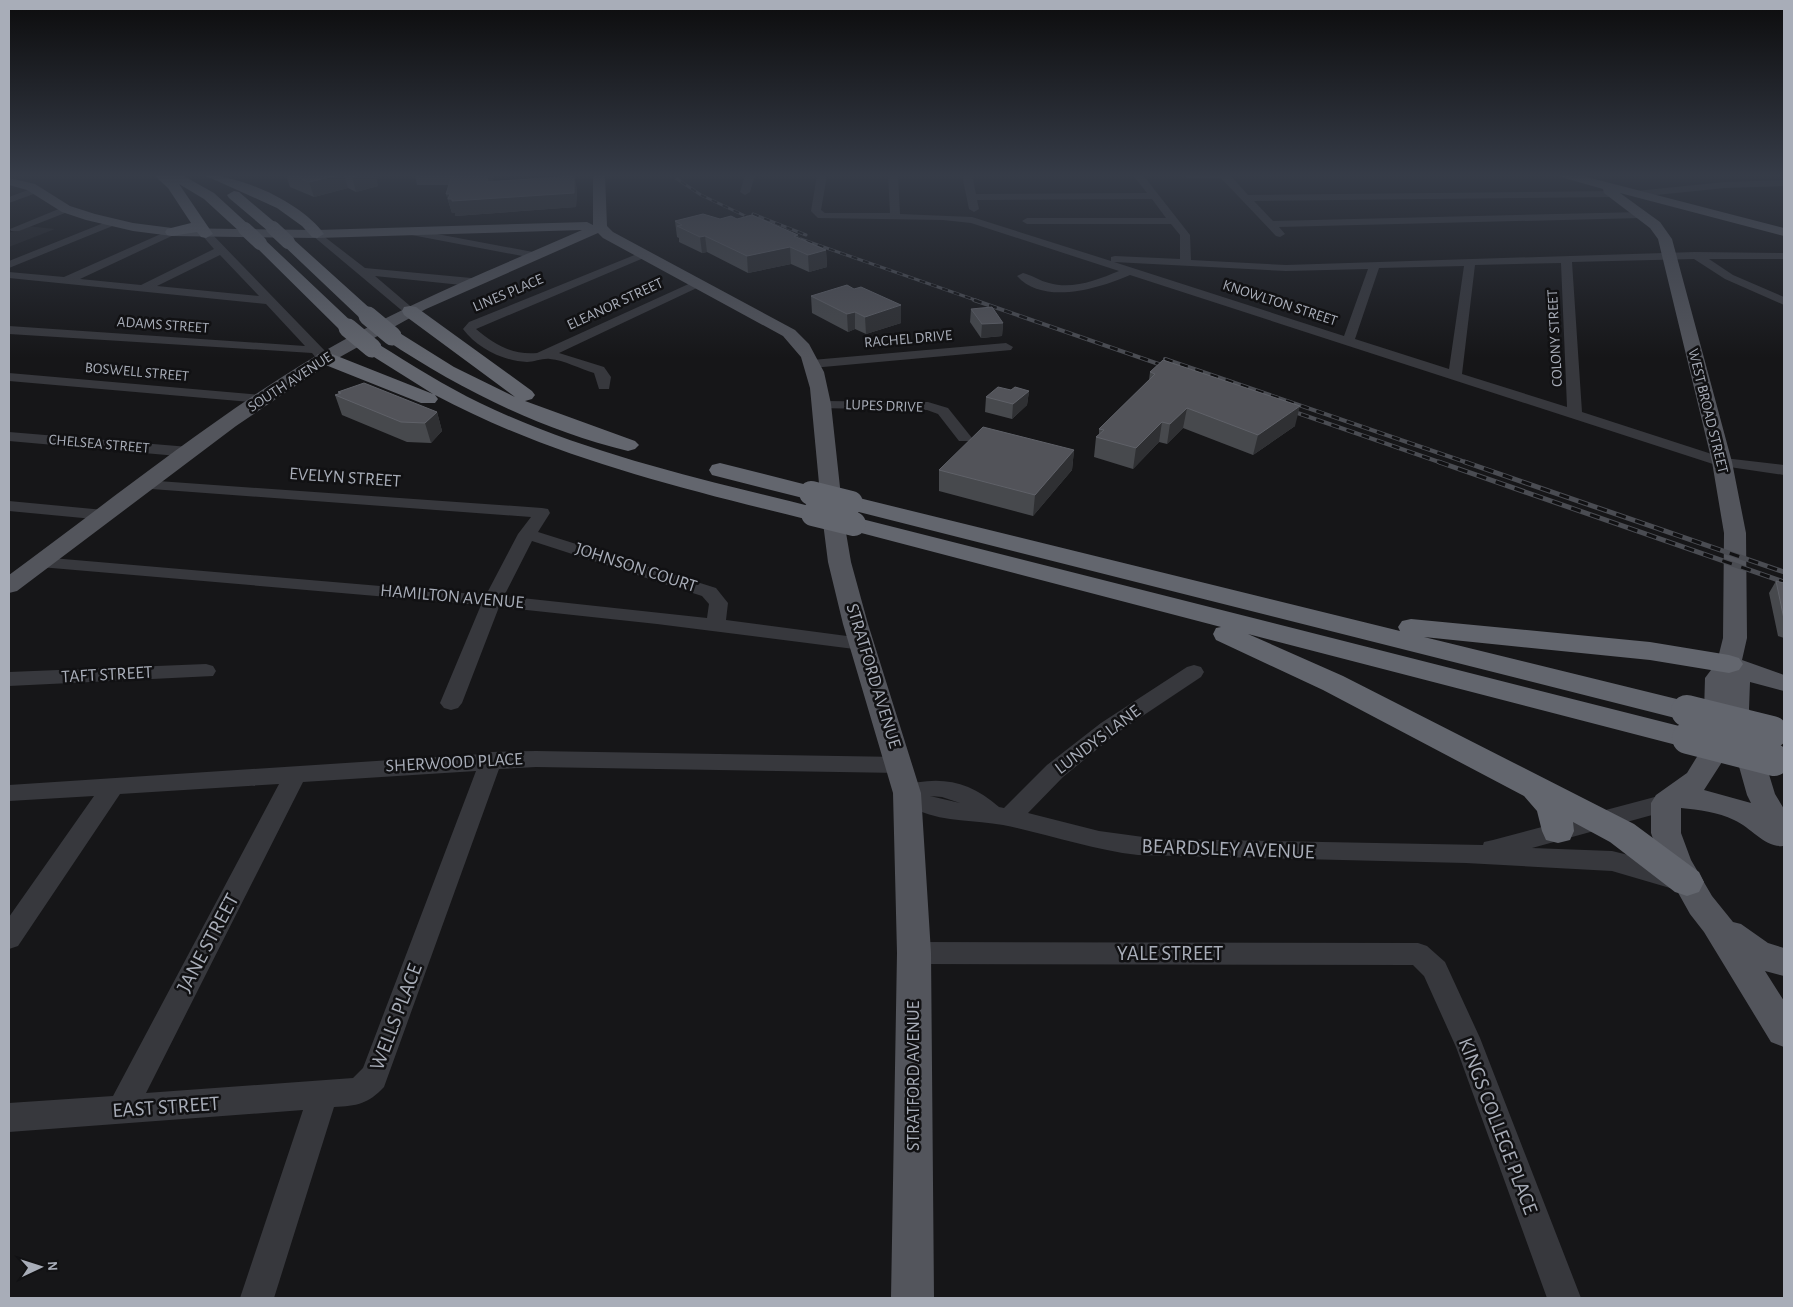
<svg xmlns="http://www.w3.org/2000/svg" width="1793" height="1307" font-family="'Alegreya Sans',sans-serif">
<rect width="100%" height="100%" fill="#161618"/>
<!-- built -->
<path fill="#222225" d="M26,226L55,229L9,247V233Z"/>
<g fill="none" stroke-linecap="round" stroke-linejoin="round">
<!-- minor -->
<path fill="#37383d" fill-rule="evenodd" d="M745,175H755L750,192L745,195L740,192Z
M817,175H827L821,210L825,213H890L888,175H898L900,214L972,217L1111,261V257L1115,256L1180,259V235L1171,224H1027L1022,221L1027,218H1166L1152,199L977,200L979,209L974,212L969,209L962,175H972L976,194L1147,193L1133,175H1143L1190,235L1191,260L1286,265L1695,252L1784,253V259H1709L1733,275L1784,297V305L1725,279L1694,259L1572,262L1582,412L1724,458L1784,465V475L1716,465L1130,275C1100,288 1044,306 1017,276L1023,273C1032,275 1040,281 1049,283C1072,290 1097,280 1119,271L971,223L943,220L818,218L811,211ZM1114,262L1286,271L1368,269L1344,336ZM1561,263L1567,407L1462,374L1475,265ZM1464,266L1449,369L1355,339L1379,268Z
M1182,175H1230L1248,195L1613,191L1618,194L1613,197L1254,201L1273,221L1641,212L1646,215L1641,218L1279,227L1285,234L1280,237L1276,236L1221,178H1187Z
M1784,180V186L1725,188L1636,197L1631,194L1636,191L1725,182Z
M36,187L41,190L39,192L9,203V197Z
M66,206L71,209L70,211L19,231H11L10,229Z
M111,220L115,221V225L9,268V261Z
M405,228L533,252L539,255L533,258L401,233V229Z
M172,229L177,232L176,234L80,279L141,285L214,249L201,234L206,231L210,232L327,353L329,356L327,359H317L312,353L9,334V326L305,346L266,304L9,278V272L64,277ZM220,255L259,296L157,286Z
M317,231L365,268L471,278L477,282L471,286L375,276L416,311L414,314H406L313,236L312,234Z
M642,252L648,255L646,257L476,329C495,345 512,355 537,353L693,282H701V286L559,353L604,367L611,377L609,389H599L594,373C580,369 564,360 550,359C543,358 534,362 527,362C503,361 477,348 463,329L469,322Z
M1006,343L1013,347L1011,350L812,368L805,364L812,360Z
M9,373L262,395L269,399L262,403L9,381Z
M821,401L928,402L948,408L972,438L969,441H959L938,414L927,410L816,408L814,405Z
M9,432L189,447L197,452L189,457L9,441Z
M144,480L542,508L548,509L550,513L538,532L716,588L728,603L726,620L862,638L869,640L872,644L869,648L862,650L657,624L499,607L462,703L458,708L451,710L444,708L440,703L481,605L40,567L34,566L31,562L34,558L40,557L486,595L518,534L531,517L138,488L136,485ZM532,541L702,596L709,604L707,618L504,596Z
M9,501L104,510L110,511L112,515L110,519L104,520L9,511Z
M206,664L213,666L216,671L213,676L9,686V672Z
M1194,665L1201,667L1204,672L1201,677L1117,733L1063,777L1028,813L1099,831L1158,839L1483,845L1484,842L1493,840L1666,794L1674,797L1678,803L1674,809L1532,848L1612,851L1649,860L1679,871L1683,878L1679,885L1670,888L1612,871L1466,863L1138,855C1092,850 1048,834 1003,825C975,820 946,822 919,811C910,808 901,802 895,793L899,787C938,775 968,780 999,807L1004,808L1047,765L1101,723L1187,667ZM930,796L942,797L960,803Z
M536,751L900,757L908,759L911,765L908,771L900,773L536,767L499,769L384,1087C368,1104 357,1106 334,1107L274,1298H240L303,1110L9,1132V1103L113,1096L279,784L120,794L18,946L9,949V917L94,796L9,801V785L483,754L491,752ZM476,771L363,1068L353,1078L146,1093L303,782Z
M914,942L1418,943L1427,946L1445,962L1480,1038L1581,1298H1547L1456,1047L1424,976L1413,965L914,964L905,961L901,953L905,945Z"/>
<!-- major -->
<path fill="#53555c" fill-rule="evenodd" d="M593,175H605L607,226L613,232L795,330L809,344L824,372L831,404L843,515L851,562L868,624L921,793L931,953L934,1298H891L897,953L893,793L843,624L828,562L822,515L810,388L801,357L783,336L603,238L598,233L426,309L331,362L236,426L17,591L9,593V575C110,501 212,418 319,354C403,305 493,269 582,230L317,238L172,236L133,231L86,220L62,212L27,190L9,185V178L35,184L70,206L95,214L133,223L172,228L317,230L587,222L593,225Z
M1559,175H1579L1784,228V236L1620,193L1660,222L1672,239L1732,462L1746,533L1747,638L1742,660L1784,675V691L1750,682L1749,709L1775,794L1784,809V846C1765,848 1752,828 1734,820C1718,812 1699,810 1681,808V833L1691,860L1712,896L1733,922L1741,924L1768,943L1784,948V976L1765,971L1784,1001V1047L1771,1042L1704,932L1690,914L1661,862L1651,833V803L1656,795L1687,773L1703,747L1705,678L1717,662L1723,638L1724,533L1712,462L1658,239L1650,228L1604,193L1603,189L1561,177ZM1731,738L1747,795L1751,803L1704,790L1731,748Z"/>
<!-- highway -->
<path fill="#63666e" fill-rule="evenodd" d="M182,175L214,193L250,226L252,229L250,232H240L204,199L179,184L213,234L206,238L201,237L197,232L172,236L167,235L165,232L167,229L191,223L168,188L155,176Z
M204,175C241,175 302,203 324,234L317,238L312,237L302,226L277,208Z
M234,191L239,192L278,225L280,228L278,231H268L229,198L227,195Z
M288,238L293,239L374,312L377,316L374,320H362L283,245L281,242Z
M260,239L265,240L354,324L357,328L354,332H342L255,246L253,243Z
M410,306L416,307L532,391L535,395L532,399L525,401L635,441L639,445L635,449L628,451C542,430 459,389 386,340L383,336L386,332H398L454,367L515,397L404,315L402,311L404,307Z
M372,343L378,344C412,365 445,386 480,403C588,455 706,480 821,509L825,514L821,519L813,521C684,489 553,458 435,395L438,399L435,403H421L318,362L316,358L318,354H332L433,394L366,352L363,348L366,344Z
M720,463L819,488L822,493L819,498L811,500L712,475L709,470L712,465Z
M851,496L1400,631L1398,627L1402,621L1411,619L1650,642L1729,655L1739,658L1743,664L1739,670L1729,673L1650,660L1424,637L1697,704L1702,711L1697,718L1687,721L843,508L840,503L843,498Z
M854,517L1699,731L1703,738L1699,745L1688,748L1248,634L1343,676L1634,824L1699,872L1704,882L1699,892L1687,896L1675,892L1610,842L1573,822L1574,831L1570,840L1558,843L1546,840L1542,831L1537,811L1524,796L1323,690L1216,640L1213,634L1216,628L1221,627L846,529L842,524L846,519Z"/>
<defs>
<path id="rail-far2" d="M671,175L701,195L758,222
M753,214L806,235
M795,237L978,301"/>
<path id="rail-far1" d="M974,300L1173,369
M1165,359L1468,463
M1286,409L1442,463"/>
<path id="rail" d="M1439,462L1784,582
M1465,462L1784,572"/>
</defs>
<!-- rail-far2 casing -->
<use href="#rail-far2" stroke="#4a4c52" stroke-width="3"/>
<!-- rail-far1 casing -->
<use href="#rail-far1" stroke="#4a4c52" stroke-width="4"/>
<!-- rail casing -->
<use href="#rail" stroke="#4a4c52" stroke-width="5"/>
<!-- rail-far2 -->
<use href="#rail-far2" stroke="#111113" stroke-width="2" stroke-dasharray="6" stroke-linecap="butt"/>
<!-- rail-far1 -->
<use href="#rail-far1" stroke="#111113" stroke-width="2.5" stroke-dasharray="8" stroke-linecap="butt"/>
<!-- rail -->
<use href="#rail" stroke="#111113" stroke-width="3" stroke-dasharray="10" stroke-linecap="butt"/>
<!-- highway-bridge-far3 -->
<path stroke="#63666e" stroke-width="14" d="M273,228L288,242
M245,229L260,243"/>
<!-- highway-bridge-far2 -->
<path stroke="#63666e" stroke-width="19" d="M368,316L392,336
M348,328L372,348"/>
<!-- highway-bridge-far1 -->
<path stroke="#63666e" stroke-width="24" d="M811,493L851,503
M813,514L854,524"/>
<!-- highway-bridge -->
<path stroke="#63666e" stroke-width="32" d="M1687,711L1772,732
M1688,738L1774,760"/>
</g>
<!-- wall -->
<path fill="#47494d" d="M286,175H375L378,186L356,192L348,188L314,197L290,187Z
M415,175H494L493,181L574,176L577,190L576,207L455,216V213H452L446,194L449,185H417Z
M720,219H737L798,238L826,250L827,267L809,272L791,264L748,273L707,252L702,253L679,242V238L677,237L675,221Z
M811,296L901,323L866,334L855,329L848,332L812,313Z
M971,309L1003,323L1002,336L981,338L970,322Z
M1150,372L1295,426L1253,455L1183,428L1167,444L1159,442L1133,469L1094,457L1096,437L1099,435V429L1149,380Z
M1011,390L1029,391L1027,405L1012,419L985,412L986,397Z
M338,392L437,412L442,431L431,443L407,442L342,415L335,395L339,394Z
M1074,450L1072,470L1033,516L939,491V470Z
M1776,581L1784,583V638L1778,636L1769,593Z"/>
<!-- shaded-wall -->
<path fill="#2f3033" d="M338,175H344L348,188L314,197L309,182Z
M360,175H375L378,186L356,192L352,177Z
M488,175H494L490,196L487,182Z
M574,176L577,190L576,207L455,216V213H452L446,194Z
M705,236L707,252L702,253L700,237Z
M790,247L791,264L748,273L747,256Z
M826,250L827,267L809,272L808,255Z
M901,305V323L866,334L865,317Z
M855,312V329L848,332L847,314Z
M1003,323L1002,336L981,338L982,324Z
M1029,391L1027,405L1012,419L1013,404Z
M1300,406L1295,426L1253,455L1258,435Z
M1187,408L1183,428L1167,444L1170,424Z
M437,412L442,431L431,443L425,423Z
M1162,422L1159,442L1133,469L1136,448Z
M1074,450L1072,470L1033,516L1035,495Z"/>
<!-- building -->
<path fill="#525359" stroke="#5f6168" d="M292,175H338L309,182Z
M347,175H360L352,177Z
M452,175H488L487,182L574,176V193L452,201V199H448L450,194H446Z
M703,214L720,219L731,216L737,219L752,215L798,235L794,236L826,250L808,255L790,247L747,256L705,236L700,237L677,226L682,225L675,221Z
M847,285L854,289L861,287L901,305L865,317L855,312L847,314L811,296Z
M992,307L1003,323L982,324L971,309Z
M1163,360L1300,406L1258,435L1187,408L1170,424L1162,422L1136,448L1096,437L1104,430L1099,429L1155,374L1150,372Z
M364,383L437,412L425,423L401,422L335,395L341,393L338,392Z
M998,387L1011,390L1015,387L1029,391L1013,404L986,397Z
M983,427L1074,450L1035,495L939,470Z
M1776,581L1784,583V619Z"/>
<!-- sky -->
<linearGradient id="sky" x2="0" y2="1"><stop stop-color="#0c0c0d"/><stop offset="0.49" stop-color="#363c48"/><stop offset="1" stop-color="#363c48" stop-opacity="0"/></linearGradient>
<rect width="1793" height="358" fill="url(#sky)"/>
<g text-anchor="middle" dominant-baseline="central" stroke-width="5" stroke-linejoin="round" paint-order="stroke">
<!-- far-street labels -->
<g font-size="15" fill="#a8adb8" stroke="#111113">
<text transform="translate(508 293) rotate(-23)">LINES PLACE</text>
<text transform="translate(1280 303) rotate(18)">KNOWLTON STREET</text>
<text transform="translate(615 304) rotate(-25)">ELEANOR STREET</text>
<text transform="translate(163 325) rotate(4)">ADAMS STREET</text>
<text transform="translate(1555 338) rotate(-93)">COLONY STREET</text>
<text transform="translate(908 339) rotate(-5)">RACHEL DRIVE</text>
<text transform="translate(137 372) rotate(5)">BOSWELL STREET</text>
<text transform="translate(290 382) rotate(-33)">SOUTH AVENUE</text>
<text transform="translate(884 406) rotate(2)">LUPES DRIVE</text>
<text transform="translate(1708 411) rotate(76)">WEST BROAD STREET</text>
<text transform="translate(99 444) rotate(5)">CHELSEA STREET</text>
</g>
<!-- street labels -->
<g font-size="18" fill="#a8adb8" stroke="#111113">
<text transform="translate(345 478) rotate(4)">EVELYN STREET</text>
<text transform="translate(636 568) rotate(18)">JOHNSON COURT</text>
<text transform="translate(452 597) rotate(5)">HAMILTON AVENUE</text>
<text transform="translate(107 675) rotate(-3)">TAFT STREET</text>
<text transform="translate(873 676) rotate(73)">STRATFORD AVENUE</text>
<text transform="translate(1098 740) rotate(-37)">LUNDYS LANE</text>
<text transform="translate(454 763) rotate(-3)">SHERWOOD PLACE</text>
<text transform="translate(914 1076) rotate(-90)">STRATFORD AVENUE</text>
</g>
<!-- near-street labels -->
<g font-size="21" fill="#a8adb8" stroke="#111113">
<text transform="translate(1228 849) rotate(2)">BEARDSLEY AVENUE</text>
<text transform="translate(208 943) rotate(-62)">JANE STREET</text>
<text x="1170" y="953">YALE STREET</text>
<text transform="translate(396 1017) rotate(-69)">WELLS PLACE</text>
<text transform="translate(166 1107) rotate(-4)">EAST STREET</text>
<text transform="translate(1498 1126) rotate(69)">KINGS COLLEGE PLACE</text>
</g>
</g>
<!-- border -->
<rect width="1793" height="1307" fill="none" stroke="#a8adb8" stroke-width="20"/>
<!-- north arrow -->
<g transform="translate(40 1267) rotate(86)" stroke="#111113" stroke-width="4" paint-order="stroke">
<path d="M0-4L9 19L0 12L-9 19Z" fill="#a8adb8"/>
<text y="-8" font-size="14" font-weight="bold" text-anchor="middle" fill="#a8adb8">N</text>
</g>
</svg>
